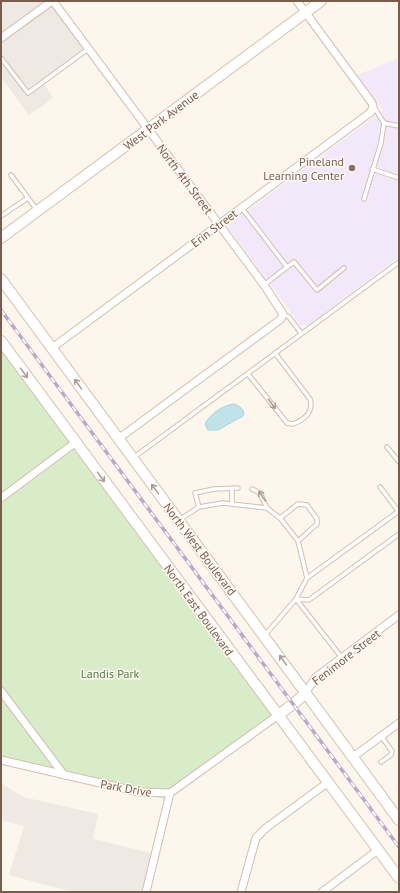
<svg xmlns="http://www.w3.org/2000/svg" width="400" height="893" font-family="'PT Sans',sans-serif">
<rect width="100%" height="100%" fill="#fdf6ec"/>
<!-- industrial -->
<path fill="#efe9e4" d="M1,1H53L90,50L44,84L53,98L29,115L1,77Z
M1,783L23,797L98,814L93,839L155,854L146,892H72L9,875L24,826L1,820Z"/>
<!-- education -->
<path fill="#f3e8fa" d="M399,58V257L307,326L300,325L227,226L383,110L357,75Z"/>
<!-- green -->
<path fill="#d8ecc9" d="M1,341L277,716L196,774L169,800L1,760Z"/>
<!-- water -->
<path fill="#bfe3e8" stroke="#a5d3da" d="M234,404C239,406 246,410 243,416L218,430H208L205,424C210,414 223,405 234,404Z"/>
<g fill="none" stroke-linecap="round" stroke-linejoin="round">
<defs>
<path id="lane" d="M1,58L28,93L88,49
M384,123L399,126
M372,169L399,178
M11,175L37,210
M364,199L381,143L384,123L374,107
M241,207L287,267L294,262L317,290L344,268
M1,216L28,198
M264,285L287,267
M283,314L289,317L301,333
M248,374L287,423L293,424C304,420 314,412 310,399L275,353
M387,447L399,462
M133,458L399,262
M380,487L399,512
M232,488V503
M252,489L260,493L267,508
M199,507L195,493L214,489L238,488
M280,518L298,504L307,505L317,519V524L298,541
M179,520L199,507L223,503L267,508L280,518L298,541L307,578L296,599L265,635
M307,578L399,511
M296,599L309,600L399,534
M296,599L342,658
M381,762L391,755L392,751L381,736"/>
<path id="street" d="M53,1L264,285L283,314L281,319L118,439
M1,38L52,1
M52,348L371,112L373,106L372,103L297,1
M1,498L76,442
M1,691L64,775
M306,692L316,677L399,615
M353,757L399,723
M1,760L139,792L170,793L277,716
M146,892L170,793
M241,892L256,838L266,828L327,783
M322,892L378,850"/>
<path id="secondary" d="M1,238L321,1
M1,279L399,820
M1,341L399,878
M277,716L297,701L306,692"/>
</defs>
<!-- lane casing -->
<use href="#lane" stroke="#d1beb0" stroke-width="5.5"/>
<!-- street casing -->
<use href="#street" stroke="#d1beb0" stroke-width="9"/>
<!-- secondary casing -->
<use href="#secondary" stroke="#d6c0b0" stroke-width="12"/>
<!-- lane -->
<use href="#lane" stroke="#fff" stroke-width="3.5"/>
<!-- street -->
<use href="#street" stroke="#fff" stroke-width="7"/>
<!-- secondary -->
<use href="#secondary" stroke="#fff" stroke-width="10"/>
<defs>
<path id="rail" d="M1,310L399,847"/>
</defs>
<!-- rail casing -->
<use href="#rail" stroke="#b9a8c9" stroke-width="3.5"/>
<!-- rail -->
<use href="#rail" stroke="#fffaf3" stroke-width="2" stroke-dasharray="6" stroke-linecap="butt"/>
</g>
<!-- one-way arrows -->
<defs><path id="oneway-shaft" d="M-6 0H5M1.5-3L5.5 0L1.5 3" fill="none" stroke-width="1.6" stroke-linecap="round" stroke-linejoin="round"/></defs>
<g stroke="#af9d94">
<use href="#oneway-shaft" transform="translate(24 373) rotate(54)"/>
<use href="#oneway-shaft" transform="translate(78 384) rotate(-126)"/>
<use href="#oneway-shaft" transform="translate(272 404) rotate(53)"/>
<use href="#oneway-shaft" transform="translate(101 477) rotate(54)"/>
<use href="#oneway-shaft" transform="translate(155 489) rotate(-126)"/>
<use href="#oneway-shaft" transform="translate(262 496) rotate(-124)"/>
<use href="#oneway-shaft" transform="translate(283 660) rotate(-126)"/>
</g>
<!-- markers -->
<circle fill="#8d6e63" stroke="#fffaf3" stroke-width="1.5" cx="352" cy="168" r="4"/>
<g text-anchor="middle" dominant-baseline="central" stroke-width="3" stroke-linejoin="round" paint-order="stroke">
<!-- street labels -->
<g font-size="12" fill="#7a5c4d" stroke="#fffaf3">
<text transform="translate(161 120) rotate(-37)">West Park Avenue</text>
<text transform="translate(185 179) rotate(53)">North 4th Street</text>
<text transform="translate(214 228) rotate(-37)">Erin Street</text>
<text transform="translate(200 549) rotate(53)">North West Boulevard</text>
<text transform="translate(199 610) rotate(54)">North East Boulevard</text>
<text transform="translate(346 657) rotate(-38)">Fenimore Street</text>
<text transform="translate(126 788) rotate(10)">Park Drive</text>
</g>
<!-- education labels -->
<g font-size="12" fill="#785e54" stroke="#fffaf3" text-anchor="end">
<text x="344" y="161">Pineland<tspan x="344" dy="14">Learning Center</tspan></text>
</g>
<!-- park labels -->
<g font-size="12" fill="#537a41" stroke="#fffaf3">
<text x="110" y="673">Landis Park</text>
</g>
</g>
<!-- border -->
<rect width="400" height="893" fill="none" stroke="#7a5c4d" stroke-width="4"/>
</svg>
